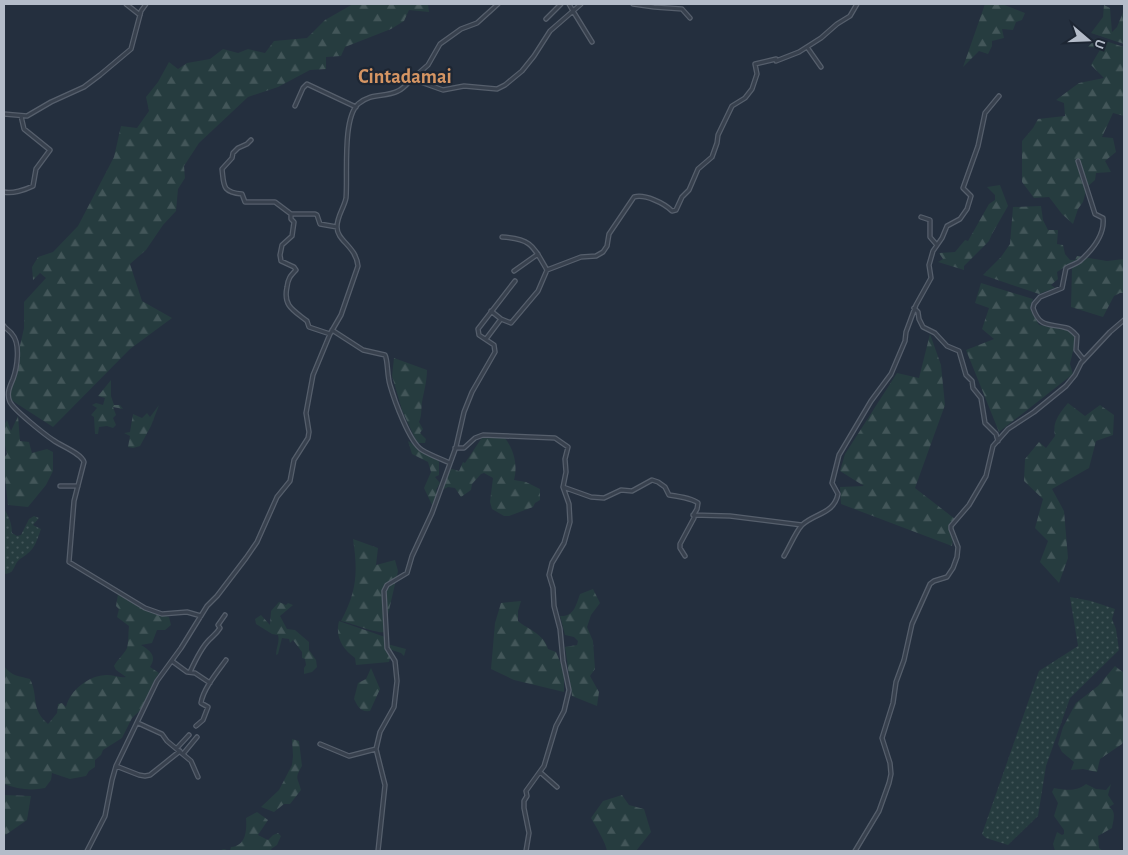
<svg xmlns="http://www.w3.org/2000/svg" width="1128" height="855" font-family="'Alegreya Sans',sans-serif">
<defs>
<pattern id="grass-dots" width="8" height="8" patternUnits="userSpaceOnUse" patternTransform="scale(1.25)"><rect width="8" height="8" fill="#263c3f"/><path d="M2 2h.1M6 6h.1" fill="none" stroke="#435659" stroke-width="1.8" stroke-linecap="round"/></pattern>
<pattern id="forest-firs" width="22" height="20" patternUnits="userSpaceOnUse" patternTransform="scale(1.25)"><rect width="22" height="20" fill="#263c3f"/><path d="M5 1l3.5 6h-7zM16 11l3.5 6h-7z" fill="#435659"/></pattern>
</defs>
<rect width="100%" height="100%" fill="#242f3e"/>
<!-- grass -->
<path fill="url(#grass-dots)" d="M4,509C9,516 12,524 12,533L17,536L21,535L29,519L34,516L39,518L33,525L41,529C38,537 35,549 27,554C24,557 20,558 17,562C13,569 13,574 4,574Z
M1070,597L1091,601L1115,609L1112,619L1116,629L1119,650L1070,698L1046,766L1038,816L1008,845L986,838L982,834L1039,671L1078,646Z"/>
<!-- forest -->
<path fill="url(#forest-firs)" d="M353,4H428L429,12L409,10L404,21L391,29L345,47L341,56L326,57V69L310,70L278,87L248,97L199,143L184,166L185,178L178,189L176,211L163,225L146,250L130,264L142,301L172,318L130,349L53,427L8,398L24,328V302L46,278L40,273L33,280L32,267L38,257L53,252L78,226L114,157L121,126L137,128L149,111L146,97L158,82L169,62L178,69L187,63L210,59L223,49L238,53L248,49L265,53L274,41L307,38L325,20Z
M985,4H1002L1025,13L1022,20L1016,22L1013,30L1002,29L1004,38L992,41V46L988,54L979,51L963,67Z
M1104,5L1110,8L1112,32L1117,27L1124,10V44L1091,33L1103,17Z
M1096,38L1124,47V116L1113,113L1102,137L1113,138L1116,152L1105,161L1111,172L1096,173L1095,180L1087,187L1083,202L1078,209L1073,224L1062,214L1049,197L1034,198L1022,182V141L1033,128L1038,119L1065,116L1064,103L1056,100L1079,83L1104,78L1091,65L1101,48L1088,47Z
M1000,185L1008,206L992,234L989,241L964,266V270L938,262L943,259L939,253L955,252L965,240L968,241L989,204L995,200V195L987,187Z
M1041,206L1043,220L1048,230H1058L1057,244L1063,245L1065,254L1070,260H1075L1077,256L1107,261L1124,259V293H1120L1114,296L1103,317L1071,307L1072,268L1074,261L1057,272L1058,279L1051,285L1055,288L1039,294L983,275L1001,257L1010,244L1013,207Z
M981,283L1033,299L1030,308L1039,325L1068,330L1076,338L1070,364L1073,374L999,432L966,350L994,339L982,329L989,308L975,303Z
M930,334L941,365L945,405L915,488L955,519L952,546L841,504L840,487L864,486L840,471L845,454L897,373L919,378Z
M394,358L427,370C427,381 424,391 422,402C421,409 422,416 419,422L423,429L420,433L426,439L425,443H417L402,410L392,376Z
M111,380V396L114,405H120L123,409L113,407L116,415L113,418L116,425L113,428L107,426L99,427L98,434H95L94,417L91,415L97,408L92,405L96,403L103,405L105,398L98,396Z
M1068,403L1085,416L1100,405L1114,415L1113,435L1096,441L1089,468L1052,489L1064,511L1068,558L1059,583L1040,562L1048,541L1035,528L1043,499L1024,481L1025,459L1039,442L1046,448L1055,436C1052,422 1059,414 1068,403Z
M159,405L151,426L140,446L133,448L128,447L130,436L124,433L130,432L133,414L142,418L147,413L150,417Z
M18,416L20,441L29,442L32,453L47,449L53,452V471L46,485L28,507L8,505L5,479H4V458L7,454C5,444 0,430 7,420L11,431Z
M483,436L504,437C514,449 518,465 514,480L526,482L540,489V500L535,503L533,507L509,516H504L492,509L490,502L493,478L484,473L481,474L472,484L471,490L461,497L455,488L448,487L442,490L449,468L459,471L463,462L465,463Z
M408,441L439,460V475L435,477L440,483L436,490L438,495L432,505L424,488L431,472L428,462L412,454Z
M353,539L378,548L376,565L395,560L398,571L384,632C377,634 351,623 341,621C357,591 358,572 353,539Z
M593,589L600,603L591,615L587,627L593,641L595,669L590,676L599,692L597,706L572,696L565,647L577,645L578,641L574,637L565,635L560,616C574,617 576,605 580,594Z
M118,594L151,612L169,617L171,625L165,630H157L152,643L141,645C151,651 157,656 150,667L159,673L154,681L145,706L132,718L122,738L103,750L101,755L95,760V767L89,771L86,776L70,779L52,773L51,780L45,788C31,791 17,789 4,784V666C11,676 19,676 30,679C39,697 30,708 48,724L57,713L58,704L62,703L66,707C70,690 89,675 107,675C114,675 118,678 126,677L116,670L114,666C117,660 125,653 127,648C129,641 128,633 129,626L117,617L119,609L116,606Z
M521,601L518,611V621C529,630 544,634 548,649L556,652L564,671V692L514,680L491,669L495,623L501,603Z
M279,602L286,605L288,603L293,605L280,616L287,629L295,630L309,642V650L316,660L317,667L312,672L304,674V668L306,665L305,659L302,658V652L293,640L290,643L289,639L282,638L278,654L276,655C276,648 280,642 278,635L272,634L256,624L255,619L261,615L270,625L271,611Z
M339,621L388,638L387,644L406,649L404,656L401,653L392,650L389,662L356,665L355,658C342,649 335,636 339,621Z
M1115,666L1124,673V740L1122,744L1100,759L1097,772L1083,769L1071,770L1074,762L1062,752L1058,744L1063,727L1076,703L1098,686Z
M371,668L380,689L370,711C360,712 358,707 354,699L358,683L366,679Z
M292,739L299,741L302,766C294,779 298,778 301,790L290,804H284L274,812L261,807L279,790L292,765L293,756Z
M1086,784L1096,789L1106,790L1111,784L1108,795L1114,804L1109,807C1117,811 1113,821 1112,828L1098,836L1099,848L1103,851H1055L1053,844L1057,832L1062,835L1064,834V830L1054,816L1058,803L1052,792L1054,788C1066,790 1076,792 1086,784Z
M4,795L31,796L27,820L4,836Z
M622,795L629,805L644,809L651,832L636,851H607C606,843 596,827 591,818L603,801Z
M257,812L268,820L258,835L268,840L273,835L278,833L281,836L277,845L271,849L272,851H218L224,849L230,851L231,847C246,846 247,830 246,818Z"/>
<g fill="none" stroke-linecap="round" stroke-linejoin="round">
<defs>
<path id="minor" d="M126,4L140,15
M581,4L573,11L592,42
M633,4L654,7L682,9L690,18
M546,19L561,4
M807,47L821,67
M776,61L799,52L821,38L837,24L850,16L857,4
M412,79L428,65L440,44L461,29L477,23L498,4
M295,106L303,88L307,84L356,107
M4,114L27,116L51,102L84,87L100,75L131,49L141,11L146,4
M251,140L247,144L238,148L233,153L232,158L222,169C224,186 222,192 242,194L245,202H275L291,214
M1078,161L1095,214L1103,218C1105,235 1092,250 1081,260C1077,264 1071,265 1066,268L1062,288L1040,297L1034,304L1033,308C1040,329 1050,323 1067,328C1071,329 1074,333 1077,336L1076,350L1084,360
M4,192C12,194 25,190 33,186L36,169L50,150L24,129L21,116
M921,217L930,220V237L936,244
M502,237C532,239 533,246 547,270
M514,271L538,254
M914,308L918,312L919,319L923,327L935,333L947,346L959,351L966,375L972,381L973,388L981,398L985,423L996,434L998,441
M491,311L501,319
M4,326C6,329 10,331 12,334C21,344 17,368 13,379C10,386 6,394 10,402C14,410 44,434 53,440C61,446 81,453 84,462L74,501L69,562L145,608L162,614L187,612L201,616
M332,330L363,350L385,355C388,360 387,376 390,385C394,399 409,442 422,450C430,455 441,459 450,463
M330,334L309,327L307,321C293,310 283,306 287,287C288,279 290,276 296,270L294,267L281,261L280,255L282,245L292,236L294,222L291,219V214H315L317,215L320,224L337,227
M486,339L501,319L511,323L538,291L547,270L581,257L596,256L603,252L607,246L609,234L634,197C645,194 664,203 672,211L676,210L682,197L689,190L698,169L712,157L717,143L718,135L732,106L745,98L752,89L757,74L755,64L776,59
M455,448H464L475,438L483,435L555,438L568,447L565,459L566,472L563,487L591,497L604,498L621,490L632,491L652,480L658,482L665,487L669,495C677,496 693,499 698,503L697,509L694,514V518L680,544V548L685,556
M60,486H78
M693,515L730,516L802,525
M784,556C789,548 796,531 802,525C815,513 834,514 838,494L832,483L839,455L871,401L891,374L905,341L906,332L916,305L931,278L929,265L933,251L942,238L947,226L960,219L967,209L971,196L963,188L978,146L985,113L999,96
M172,661L187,672L195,673L210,683
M190,672C195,661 201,648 209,640C214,635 217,633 220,628L218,625L225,615
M138,723L162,734L167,741L191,761L198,777
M196,726L203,720L208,707L201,703C203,689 218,671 226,660
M320,744L349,756L376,749
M177,748L189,735
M183,754L197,737
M116,766L139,775L145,776L150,775L180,751
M540,772L557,787
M87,851L105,816L112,780L116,766L157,681L181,648L207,606L217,596L246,558L257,542L277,497L290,481L294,460L308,438L309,432L306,413L313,375L330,334L341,315L358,266C356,246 337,241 337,227C337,216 344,208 346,198C348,176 342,119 358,104C372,92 384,98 398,91C403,89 408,83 412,79L443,90L464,86L497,89L505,85L522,71L534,56L550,31L573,11L569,4
M378,851L385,785L376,749L380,732L394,707L397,681L395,661L387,648L384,591L387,585L407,573L412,556L432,513L456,447L464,412L472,392L495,352L494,345L479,335L478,329L515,281
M526,851L529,833L524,808V801L527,796L526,791L544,766L556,726L564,711L569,690L563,661L560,629L554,606L553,588L549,575L552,563L564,543L570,522L569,504L563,487
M855,851L879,811L889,783L891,774L890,763L882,738L893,703L896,682L904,660L912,624L930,584L934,581L947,577L953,568L957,557L958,547L951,529V526L969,505L986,476L993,446L1008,429L1034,412L1066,386L1075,375L1081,363L1110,332L1124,320"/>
</defs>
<!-- minor casing -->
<use href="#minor" stroke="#565f6c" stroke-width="5.5"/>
<!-- minor -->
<use href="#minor" stroke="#38414e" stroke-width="3"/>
</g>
<g text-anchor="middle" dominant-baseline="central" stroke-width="4.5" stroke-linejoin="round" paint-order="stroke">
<!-- quarter labels -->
<g font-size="20" font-weight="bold" fill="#d59563" stroke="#1d2633">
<text x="405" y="77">Cintadamai</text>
</g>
</g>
<!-- border -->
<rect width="1128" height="855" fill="none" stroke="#b4bcc9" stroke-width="10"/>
<!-- north arrow -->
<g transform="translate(1088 40) rotate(109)" stroke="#1d2633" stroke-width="4" paint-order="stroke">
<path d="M0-4L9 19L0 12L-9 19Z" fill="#b4bcc9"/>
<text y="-8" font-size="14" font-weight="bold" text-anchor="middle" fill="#b4bcc9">U</text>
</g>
</svg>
